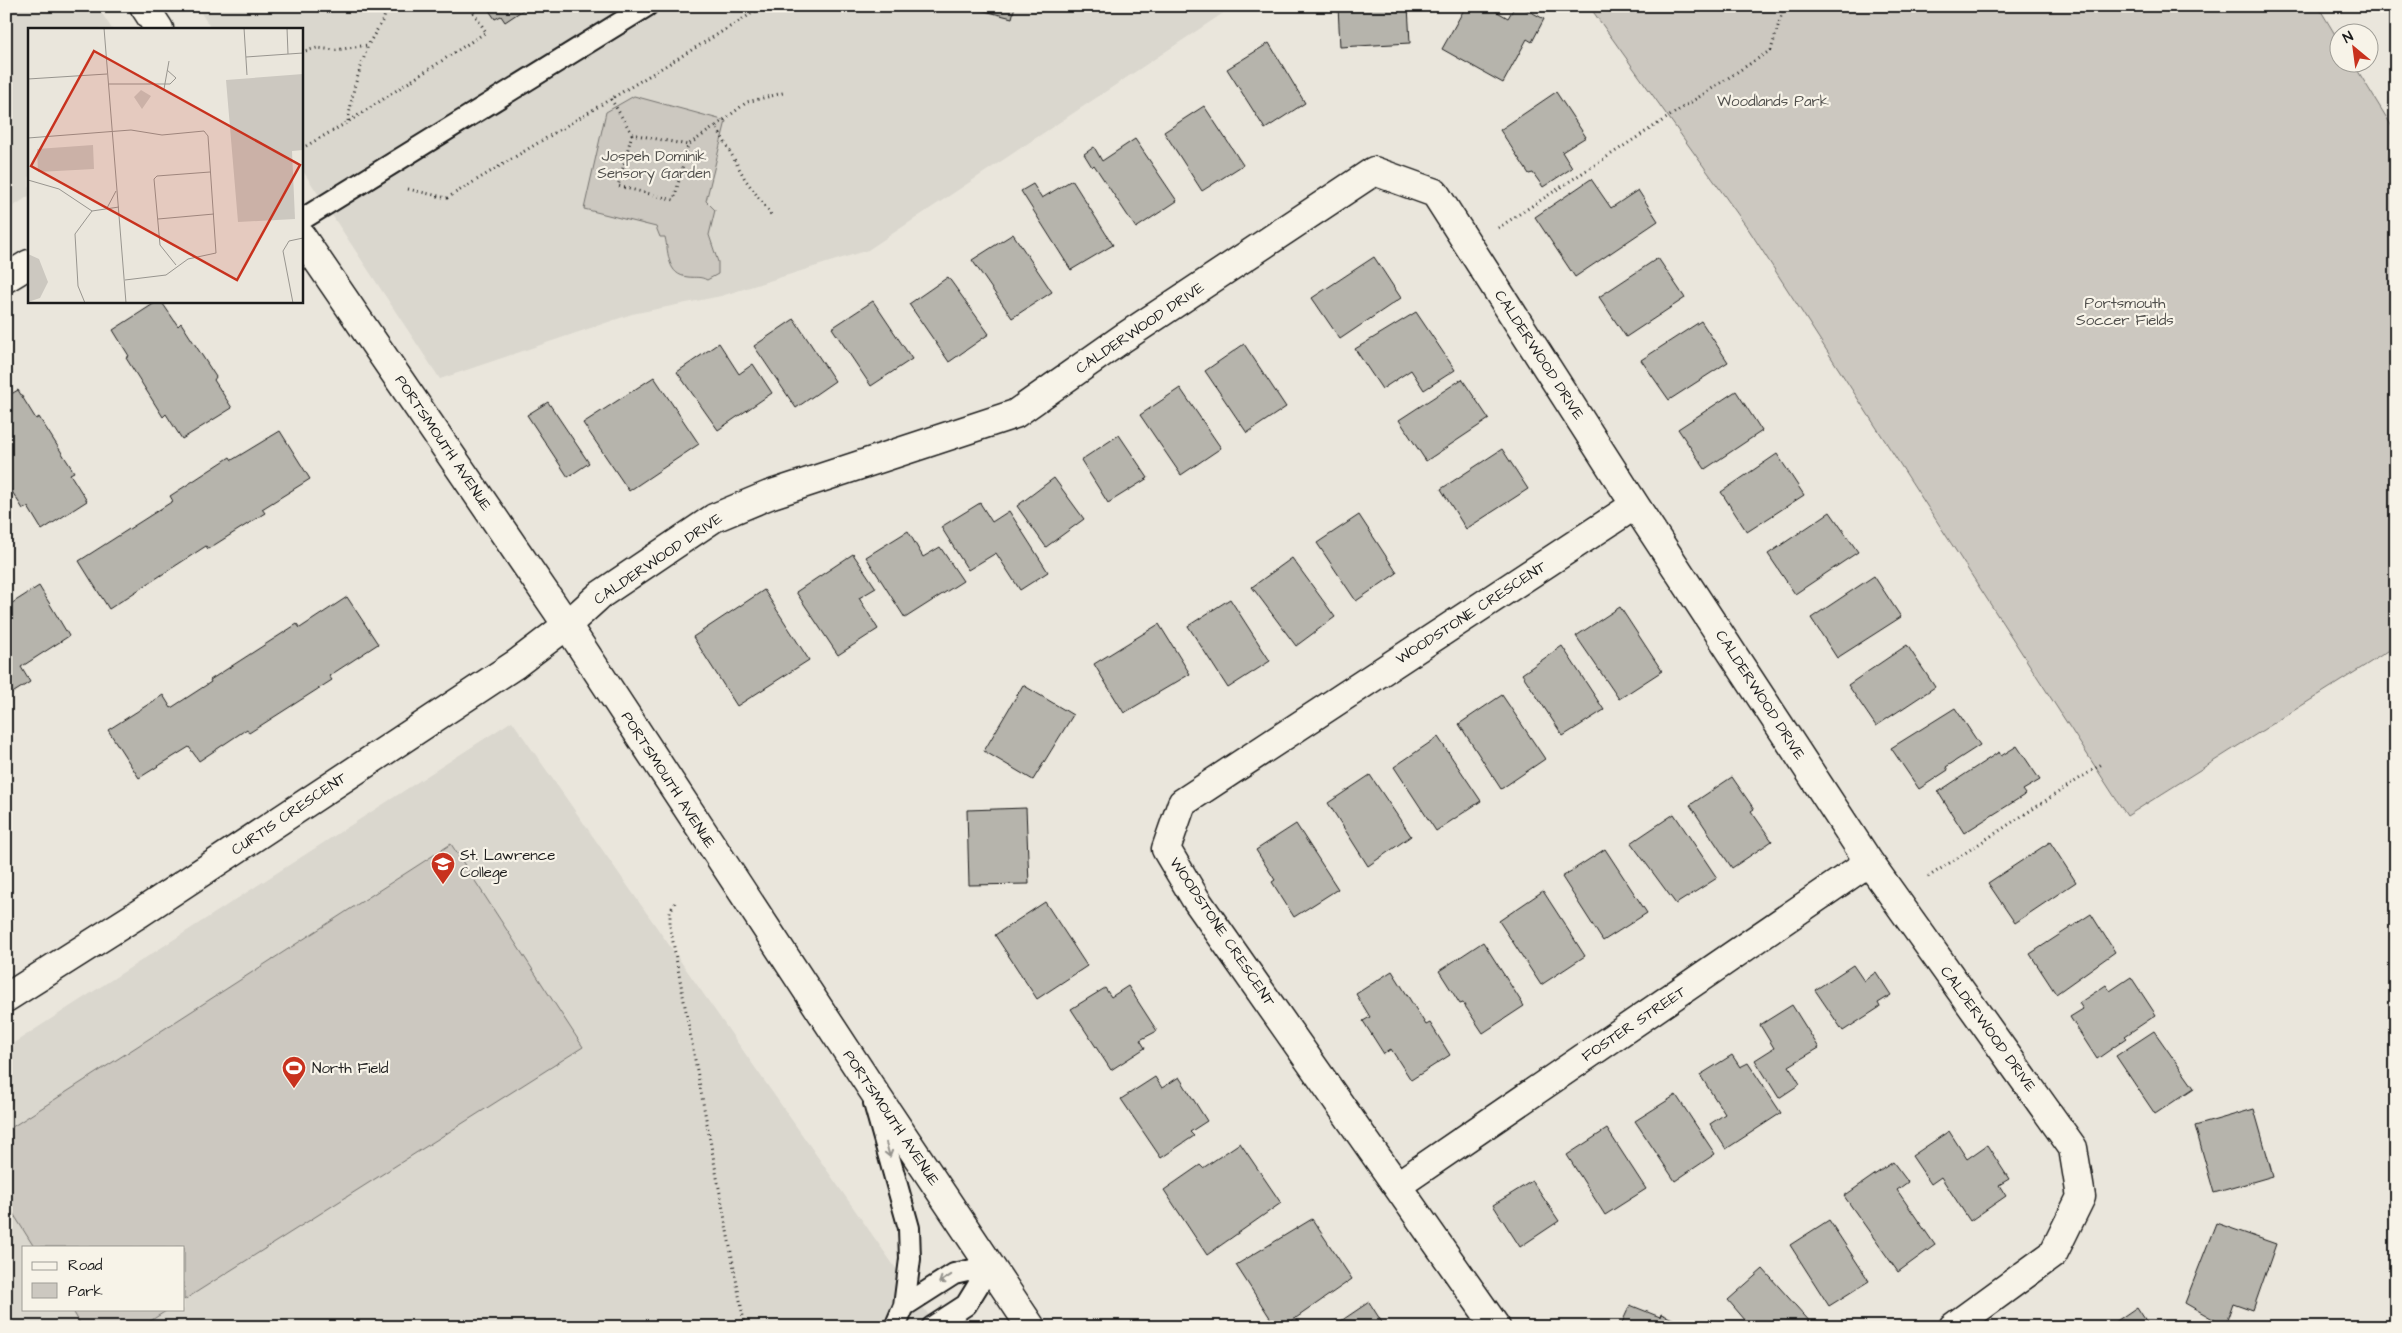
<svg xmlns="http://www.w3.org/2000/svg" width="2402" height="1333" font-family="'Architects Daughter',sans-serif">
<rect width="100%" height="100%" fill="#eae6dc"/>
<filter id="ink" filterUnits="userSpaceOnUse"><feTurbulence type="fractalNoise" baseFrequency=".02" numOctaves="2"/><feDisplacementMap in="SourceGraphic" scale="10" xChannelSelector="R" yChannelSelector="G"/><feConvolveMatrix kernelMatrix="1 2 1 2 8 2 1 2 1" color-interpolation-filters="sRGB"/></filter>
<g filter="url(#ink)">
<!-- built -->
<path fill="#dad7ce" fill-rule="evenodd" d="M6,6H97L112,29H29V196L6,211Z
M197,6H1234L868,250L721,296L632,314L440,379L301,168V29H211Z
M512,721L937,1327H6V1048ZM24,1247H184V1309H24Z"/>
<!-- green -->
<path fill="#ccc8c0" stroke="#74726e" d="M1589,6H2318L2339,41L2340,62L2353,63L2396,133V646L2127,816L1749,230Z
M634,96L726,121L706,201L715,210L709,235L718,262V274L707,280C700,276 696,278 688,277C667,275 669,254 665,237H660L656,227L584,209L606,112Z
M451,844L583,1047L184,1300V1247H34L6,1202V1131Z
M72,1309H169L141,1327H82Z"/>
<!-- building -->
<path fill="#b6b4ac" stroke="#1c1c1c" d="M486,6H529L505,22L501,16L495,19Z
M965,6H1015L1012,18Z
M1338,6H1408L1410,43L1340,47Z
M1466,6H1487L1508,18L1515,6H1520L1544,19L1532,42L1527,39L1503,83L1442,49Z
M1269,43L1305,103L1265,129L1227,69Z
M1556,92L1586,137L1562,152L1572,168L1543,187L1533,173L1529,174L1500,130Z
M1204,106L1243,165L1202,191L1164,132Z
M1135,139L1177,201L1136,228L1094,165L1092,167L1084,154L1094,147L1102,161Z
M1591,179L1611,208L1638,190L1658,221L1575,277L1535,217Z
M1072,180L1113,245L1071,270L1021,191L1033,184L1042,198Z
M1013,234L1052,292L1012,318L972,260Z
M1374,257L1401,298L1340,339L1312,298Z
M1658,258L1685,298L1626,337L1599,297Z
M948,277L989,334L949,362L909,304Z
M158,301H161L178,326L181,323L216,377L214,380L232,408L182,439L166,414L163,417L126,358L129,356L113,330Z
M873,301L912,359L871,386L832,328Z
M1416,312L1455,370L1424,390L1411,370L1382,389L1355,349Z
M794,319L835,381L796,408L754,346Z
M1701,321L1728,362L1669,400L1641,360Z
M719,343L739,374L753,364L772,393L718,430L677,372Z
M1244,344L1286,407L1247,433L1205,371Z
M654,377L699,444L629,491L583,423Z
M1462,379L1489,419L1426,461L1399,420Z
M1180,388L1221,448L1181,475L1140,415Z
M18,390L36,419L39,417L74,472L70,474L87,501L42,530L28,507L23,509L6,482V397Z
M1736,391L1762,431L1705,469L1678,429Z
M548,402L589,463L568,477L527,415Z
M280,431L310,479L262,509L265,513L208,549L206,546L109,609L79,561L173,501L170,496L230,457L232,460Z
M1119,435L1148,478L1108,503L1081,460Z
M1502,449L1528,489L1466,529L1441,489Z
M1777,454L1804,495L1747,532L1721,492Z
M1054,478L1084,519L1046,547L1017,506Z
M980,503L992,522L1009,511L1048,572L1020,590L996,553L968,570L941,527Z
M1830,512L1858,552L1795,594L1768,554Z
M1359,515L1397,573L1356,601L1317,543Z
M908,531L923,557L940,547L963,581L905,618L866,557Z
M853,554L876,588L859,598L878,629L838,655L796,592Z
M1292,558L1335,617L1296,646L1252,587Z
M1874,576L1901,617L1837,658L1811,618Z
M39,586L69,636L21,667L30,682L6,697V607Z
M764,590L809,660L737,706L693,637Z
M347,597L378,644L329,676L332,680L249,733L247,729L199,761L189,747L139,778L108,730L163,695L171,708L211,682L210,680L297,624L300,628Z
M1230,599L1270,661L1228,688L1188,626Z
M1620,607L1662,671L1619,699L1576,636Z
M1159,624L1190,674L1124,713L1094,664Z
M1907,645L1935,687L1876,726L1848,685Z
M1562,646L1604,710L1563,736L1522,674Z
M1023,685L1073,715L1033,780L984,751Z
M1502,695L1545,759L1501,789L1459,724Z
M1955,708L1980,745L1946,767L1948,770L1919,789L1891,748Z
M1438,737L1481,801L1436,831L1394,767Z
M2017,746L2040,780L2023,790L2026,794L1964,833L1938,792L1999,752L2001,756Z
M1370,775L1411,836L1368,866L1328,803Z
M1732,777L1754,809L1751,811L1772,841L1732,868L1690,805Z
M1026,808L1029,884L969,885L967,810Z
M1674,814L1717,878L1676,904L1631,843Z
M1296,824L1338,889L1294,917L1272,882L1275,880L1256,850Z
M2050,842L2076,882L2015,923L1988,883Z
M1605,849L1647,913L1603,941L1562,877Z
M1543,891L1585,956L1541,985L1499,921Z
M1045,902L1087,966L1037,999L995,935Z
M2091,914L2115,952L2056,994L2030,954Z
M1483,942L1524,1006L1483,1033L1463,1003L1460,1004L1439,971Z
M1853,965L1864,981L1876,972L1891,995L1878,1003L1880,1007L1843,1031L1815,990Z
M1392,971L1426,1025L1430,1023L1450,1055L1411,1080L1391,1049L1384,1054L1363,1021L1370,1017L1356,994Z
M2131,977L2156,1015L2125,1036L2127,1038L2097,1059L2070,1017L2083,1009L2079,1003L2106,985L2110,991Z
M1128,986L1157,1031L1140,1040L1145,1048L1111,1070L1071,1009L1105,988L1111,997Z
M1792,1005L1819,1048L1789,1066L1800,1084L1779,1098L1755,1060L1774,1048L1760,1025Z
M2154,1031L2194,1088L2155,1114L2116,1056Z
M1732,1055L1740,1067L1748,1063L1781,1113L1726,1149L1710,1124L1725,1114L1700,1075Z
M1155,1077L1162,1088L1179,1077L1207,1121L1190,1132L1194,1136L1161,1158L1121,1099Z
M1676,1095L1715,1154L1675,1181L1635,1121Z
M2254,1109L2273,1176L2214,1193L2195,1126Z
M1607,1129L1646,1189L1605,1215L1567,1155Z
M1949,1131L1967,1159L1987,1145L2009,1179L1999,1185L2006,1196L1970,1221L1941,1177L1931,1184L1912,1156Z
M1240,1143L1281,1203L1207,1255L1164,1190L1200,1165L1203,1168Z
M1893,1162L1908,1182L1897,1190L1935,1245L1898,1272L1844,1196Z
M1532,1181L1559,1221L1520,1247L1493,1205Z
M1312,1219L1352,1279L1283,1327H1276L1236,1265Z
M1829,1220L1869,1281L1829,1306L1790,1245Z
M2216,1223L2276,1244L2253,1310L2233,1303L2225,1326L2185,1303Z
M1763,1269L1812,1324L1808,1327H1751L1728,1300Z
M1369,1302L1385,1327H1332Z
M1630,1305L1660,1317L1661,1314L1692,1327H1620Z
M2137,1307L2150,1327H2108Z"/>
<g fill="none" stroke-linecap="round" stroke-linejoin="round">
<defs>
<path id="lane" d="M301,220L647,6
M874,1103L909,1228L910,1259L904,1306L895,1327
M904,1306L954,1274L990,1266
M932,1327L966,1305L990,1266"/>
<path id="street" d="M6,278L29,264
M6,998L140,913L516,664L567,625L600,595L714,518L769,495L1015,414L1123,338L1374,171L1435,193L1635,505L1869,862L2073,1148L2081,1197L2053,1254L1953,1327
M1398,1185L1869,862
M1496,1327L1195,898L1166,849L1182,803L1635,505"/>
<path id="secondary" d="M144,6L159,29
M301,236L567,625L870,1086L1031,1327"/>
</defs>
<!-- lane casing -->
<use href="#lane" stroke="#1c1c1c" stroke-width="24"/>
<!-- street casing -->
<use href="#street" stroke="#1c1c1c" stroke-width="31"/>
<!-- secondary casing -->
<use href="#secondary" stroke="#1c1c1c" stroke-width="31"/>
<!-- path -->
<path stroke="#1c1c1c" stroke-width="3" stroke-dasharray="1 4" stroke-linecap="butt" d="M301,52L317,48L336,50L368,45L384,18L387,6
M611,99L632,134L688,145L716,126L745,179L772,216
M348,121L354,88L368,45
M716,126L747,102L783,93
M632,134L618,186L674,200L688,145
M306,146L348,122L486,32L469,6
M408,189L447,198L761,8L785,12
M1498,228L1771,50L1784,6
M1928,877L2102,764
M675,903L670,911V926L745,1327"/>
<!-- lane -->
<use href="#lane" stroke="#f7f3e8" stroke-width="20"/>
<!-- street -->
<use href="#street" stroke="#f7f3e8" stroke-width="28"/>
<!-- secondary -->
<use href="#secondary" stroke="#f7f3e8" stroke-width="28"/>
</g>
<!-- one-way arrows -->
<defs><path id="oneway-shaft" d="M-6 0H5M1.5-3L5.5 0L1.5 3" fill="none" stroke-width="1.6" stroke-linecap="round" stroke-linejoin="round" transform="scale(1.25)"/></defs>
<g stroke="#94928c">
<use href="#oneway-shaft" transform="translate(888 1150) rotate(75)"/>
<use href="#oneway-shaft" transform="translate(945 1279) rotate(147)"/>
</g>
</g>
<!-- icons -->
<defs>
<symbol id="university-pin" viewBox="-11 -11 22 30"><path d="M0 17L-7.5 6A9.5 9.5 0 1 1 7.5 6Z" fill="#c8321e" stroke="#f7f3e8"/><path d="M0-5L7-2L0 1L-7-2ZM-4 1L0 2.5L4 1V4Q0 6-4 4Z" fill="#fff"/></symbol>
<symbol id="stadium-pin" viewBox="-11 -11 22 30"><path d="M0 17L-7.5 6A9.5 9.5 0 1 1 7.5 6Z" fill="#c8321e" stroke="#f7f3e8"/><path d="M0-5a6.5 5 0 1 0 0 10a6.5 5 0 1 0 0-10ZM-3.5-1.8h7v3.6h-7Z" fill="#fff"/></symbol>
</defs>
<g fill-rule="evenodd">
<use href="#university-pin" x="429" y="850" width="28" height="38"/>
<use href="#stadium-pin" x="280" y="1054" width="28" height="38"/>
</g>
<g text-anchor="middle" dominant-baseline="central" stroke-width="4.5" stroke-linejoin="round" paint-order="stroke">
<!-- park labels -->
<g font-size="15" fill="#51504d" stroke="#f7f3e8">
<text x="1773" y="101">Woodlands Park</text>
<text x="654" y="156">Jospeh Dominik<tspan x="654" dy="17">Sensory Garden</tspan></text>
<text x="2125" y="303">Portsmouth<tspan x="2125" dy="17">Soccer Fields</tspan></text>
</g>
<!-- street labels -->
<g font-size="15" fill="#1c1c1c" stroke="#f7f3e8">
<text transform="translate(1140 328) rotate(-34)">CALDERWOOD DRIVE</text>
<text transform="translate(1539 355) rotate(57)">CALDERWOOD DRIVE</text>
<text transform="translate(443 443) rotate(56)">PORTSMOUTH AVENUE</text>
<text transform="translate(658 559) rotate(-34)">CALDERWOOD DRIVE</text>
<text transform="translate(1471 613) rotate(-33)">WOODSTONE CRESCENT</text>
<text transform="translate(1760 695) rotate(57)">CALDERWOOD DRIVE</text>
<text transform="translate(668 780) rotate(57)">PORTSMOUTH AVENUE</text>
<text transform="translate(289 814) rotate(-34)">CURTIS CRESCENT</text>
<text transform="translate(1222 932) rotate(56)">WOODSTONE CRESCENT</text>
<text transform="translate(1634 1024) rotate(-34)">FOSTER STREET</text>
<text transform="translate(1988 1029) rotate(54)">CALDERWOOD DRIVE</text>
<text transform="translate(891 1118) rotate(56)">PORTSMOUTH AVENUE</text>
</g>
<!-- poi labels -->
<g font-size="15" fill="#1c1c1c" stroke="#f7f3e8" text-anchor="start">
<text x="460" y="855">St. Lawrence<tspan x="460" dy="17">College</tspan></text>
<text x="312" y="1068">North Field</text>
</g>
</g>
<!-- overview -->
<g transform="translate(28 28)">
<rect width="275" height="275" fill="#eae6dc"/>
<path d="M275,46V122L264,123L267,191L210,194L198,52ZM113,62L123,68L114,81L106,69ZM65,117L66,141L10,144L9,121ZM0,226L11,231L20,254L12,270L0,274Z" fill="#ccc8c0"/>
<path fill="none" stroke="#98958f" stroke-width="1" d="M76,0L98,275M216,0L219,47M259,0L260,26M218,29L275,25M0,51L79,46M81,56H142L148,50L139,42M136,61L141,33M0,110L103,102L134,107L176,103L180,108L188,225L160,231L138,247L97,252M0,152L31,161L64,183M79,180L88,163M130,191L186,186M148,237L132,217L126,151L129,148L182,144M57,275L50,258L47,206L64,183L91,179M265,275L255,223L261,213L275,210"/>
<path fill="#c8321e" fill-opacity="0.15" stroke="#c8321e" stroke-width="2.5" d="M66,23L272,137L209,252L3,138Z"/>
<rect width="275" height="275" fill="none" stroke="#1c1c1c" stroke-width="2.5"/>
</g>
<!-- margin -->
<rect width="2402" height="1333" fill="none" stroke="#f7f3e8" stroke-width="25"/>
<rect x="12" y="12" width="2377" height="1308" fill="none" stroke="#1c1c1c" stroke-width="2" filter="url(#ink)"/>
<!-- legend -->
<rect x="22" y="1246" width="162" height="65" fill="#f7f3e8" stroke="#9f9d96"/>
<rect x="32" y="1262" width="25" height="8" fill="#f7f3e8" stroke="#9f9d96"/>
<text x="68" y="1270" font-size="15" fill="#1c1c1c">Road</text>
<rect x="32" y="1283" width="25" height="15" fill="#ccc8c0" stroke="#9f9d96"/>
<text x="68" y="1296" font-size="15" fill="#1c1c1c">Park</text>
<!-- north arrow -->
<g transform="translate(2354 48) rotate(331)"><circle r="24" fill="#f7f3e8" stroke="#9f9d96"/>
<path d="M0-4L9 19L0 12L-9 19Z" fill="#c8321e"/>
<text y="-8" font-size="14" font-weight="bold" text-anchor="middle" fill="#1c1c1c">N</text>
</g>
</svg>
